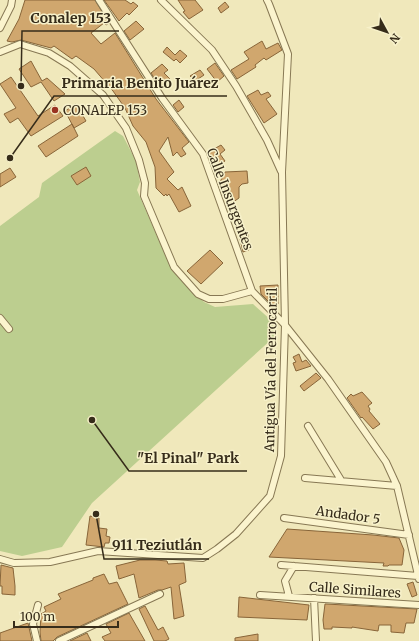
<svg xmlns="http://www.w3.org/2000/svg" width="419" height="641" font-family="Merriweather,serif">
<rect width="100%" height="100%" fill="#f0e8bb"/>
<!-- green -->
<path fill="#bcce8f" d="M115,131L123,136L136,161L140,182L137,190L166,257L178,276L204,302L215,307L253,304L272,321L274,337L92,503L62,547L22,556L0,551V226L39,197L42,183Z"/>
<!-- building -->
<path fill="#d0a76e" stroke="#886539" d="M25,0H95L109,23L106,25L104,23L91,33L101,44L115,33L156,99L189,142L182,148L186,154L181,157L177,152L173,156L168,137L159,151L174,172L167,179L178,190L182,187L191,206L179,212L169,194L167,196L166,194L164,196L156,188L155,167L146,142L133,126L125,108L113,91L94,69L76,56L72,59L54,46L51,48L21,40L12,42L7,41L19,19Z
M104,0H125L131,4L133,2L138,6L129,15L127,13L119,21Z
M178,0H195L203,10L189,19L183,12L185,11Z
M225,2L229,7L221,13L218,8Z
M136,21L144,29L130,40L124,31Z
M262,41L266,49L278,43L282,50L266,60L264,58L255,65L256,67L237,79L231,70L249,59L244,52Z
M167,47L175,55L180,50L187,56L180,63L176,59L174,61L163,52Z
M31,61L42,81L47,78L65,94L54,101L41,82L31,87L19,69Z
M215,63L224,76L217,82L207,69Z
M162,64L168,70L164,73L170,79L160,87L151,73Z
M200,70L204,75L195,81L190,76Z
M11,77L38,116L55,105L63,116L31,136L18,118L10,123L4,114L16,108L0,84Z
M258,90L261,95L268,92L271,96L266,99L277,114L264,123L247,96Z
M179,100L184,107L178,112L173,105Z
M76,104L86,121L74,128L65,111Z
M72,124L78,136L46,157L38,146Z
M221,145L225,150L220,154L225,161L214,169L207,153Z
M86,167L91,176L77,185L71,176Z
M10,168L16,177L0,187V174Z
M247,171L248,183L242,184L239,187V198L229,205L220,182L225,172Z
M248,234L249,250L243,252L240,239Z
M210,250L223,263L201,284L187,271Z
M278,285V304L272,305L261,294L260,286Z
M299,354L302,362L306,360L311,366L296,371L293,363L296,362L293,357Z
M316,373L321,378L304,391L300,386Z
M362,392L372,403L368,406L370,409L369,411L380,424L373,429L362,417L361,418L347,398L351,394L353,396Z
M90,516L99,518V528L107,529L106,536L110,537L109,543H105L104,547L86,545Z
M287,529L373,535L399,538L404,550L402,565H389L388,566H383L384,563L269,557Z
M140,560H155L167,561L168,564L184,563L186,582L179,585L184,616L174,619L171,587L162,590H158L139,598L134,574L119,579L116,566Z
M1,565L13,568L15,586V595L2,594V586H0Z
M104,574L109,584L117,582L128,604L57,637L53,641H41L40,632L41,614L46,611L44,607L61,599L58,594L93,580V578Z
M413,582L417,595L412,597L407,584Z
M239,597L309,605L307,620L238,617Z
M325,604H326L417,609L414,623H406L404,633L391,632V625H379L378,631L352,627V628L332,627V629H324L323,620Z
M145,606L158,630L163,627L169,639L165,641H154L139,609Z
M129,613L145,641H105L102,637L111,633L106,624Z
M28,623L32,641H0V633Z
M87,633L91,641H70Z
M258,634V641H235V638Z"/>
<g fill="none" stroke-linecap="round" stroke-linejoin="round">
<defs>
<path id="street" d="M99,0L162,98L203,154L252,291
M161,0L212,50L236,86L267,140L281,171
M0,28L11,6L12,0
M0,52L20,44L49,53L70,66L103,95L126,128L139,160L145,183L144,196L174,267L198,294L209,299H223L252,291L285,325L328,379L386,462L397,486L419,579
M0,318L9,329
M308,426L341,480
M305,478L397,486
M284,518L409,535
M0,559L14,563L50,562L98,551L203,558L217,549L236,534L270,496L281,456L285,325L282,172L288,54L269,4L267,0
M281,565L418,576
M260,595L419,605
M289,596L285,581L294,566
M314,598L316,641
M37,641L33,624L38,605
M59,641L160,594"/>
</defs>
<!-- street casing -->
<use href="#street" stroke="#877854" stroke-width="8"/>
<!-- street -->
<use href="#street" stroke="#fbf4ce" stroke-width="6"/>
</g>
<!-- markers -->
<circle fill="#993321" stroke="#f7f1ca" stroke-width="1.5" cx="55" cy="110" r="4"/>
<g text-anchor="middle" dominant-baseline="central" stroke-width="3" stroke-linejoin="round" paint-order="stroke">
<!-- poi labels -->
<g font-size="13" fill="#362c1a" stroke="#f7f1ca" text-anchor="start">
<text x="63" y="110">CONALEP 153</text>
</g>
<!-- street labels -->
<g font-size="13" fill="#362c1a" stroke="#f7f1ca">
<text transform="translate(230 199) rotate(69)">Calle Insurgentes</text>
<text transform="translate(271 370) rotate(-89)">Antigua Vía del Ferrocarril</text>
<text transform="translate(348 515) rotate(8)">Andador 5</text>
<text transform="translate(355 590) rotate(4)">Calle Similares</text>
</g>
</g>
<!-- callouts -->
<path fill="none" stroke="#362c1a" stroke-width="1.5" d="M21 86L22 31H119M10 158L54 96H227M92 420L129 471H247M96 514L104 559H209"/>
<g fill="#362c1a" stroke="#f7f1ca" stroke-width="1.5">
<circle cx="21" cy="86" r="4"/>
<circle cx="10" cy="158" r="4"/>
<circle cx="92" cy="420" r="4"/>
<circle cx="96" cy="514" r="4"/>
</g>
<g font-size="14" text-anchor="middle" font-weight="bold" fill="#362c1a" stroke="#f7f1ca" stroke-width="3" stroke-linejoin="round" paint-order="stroke">
<text x="71" y="23">Conalep 153</text>
<text x="140" y="88">Primaria Benito Juárez</text>
<text x="188" y="463">"El Pinal" Park</text>
<text x="157" y="550">911 Teziutlán</text>
</g>
<!-- north arrow -->
<g transform="translate(387 32) rotate(130)" stroke="#f7f1ca" stroke-width="3" paint-order="stroke">
<path d="M0-3L7 15L0 10L-7 15Z" fill="#362c1a"/>
<text y="-6" font-size="11" font-weight="bold" text-anchor="middle" fill="#362c1a">N</text>
</g>
<!-- scale -->
<path d="M14 621v6h104v-6" fill="none" stroke="#362c1a" stroke-width="2"/>
<text x="20" y="621" font-size="12" fill="#362c1a" stroke="#f7f1ca" stroke-width="3" paint-order="stroke">100 m</text>
</svg>
